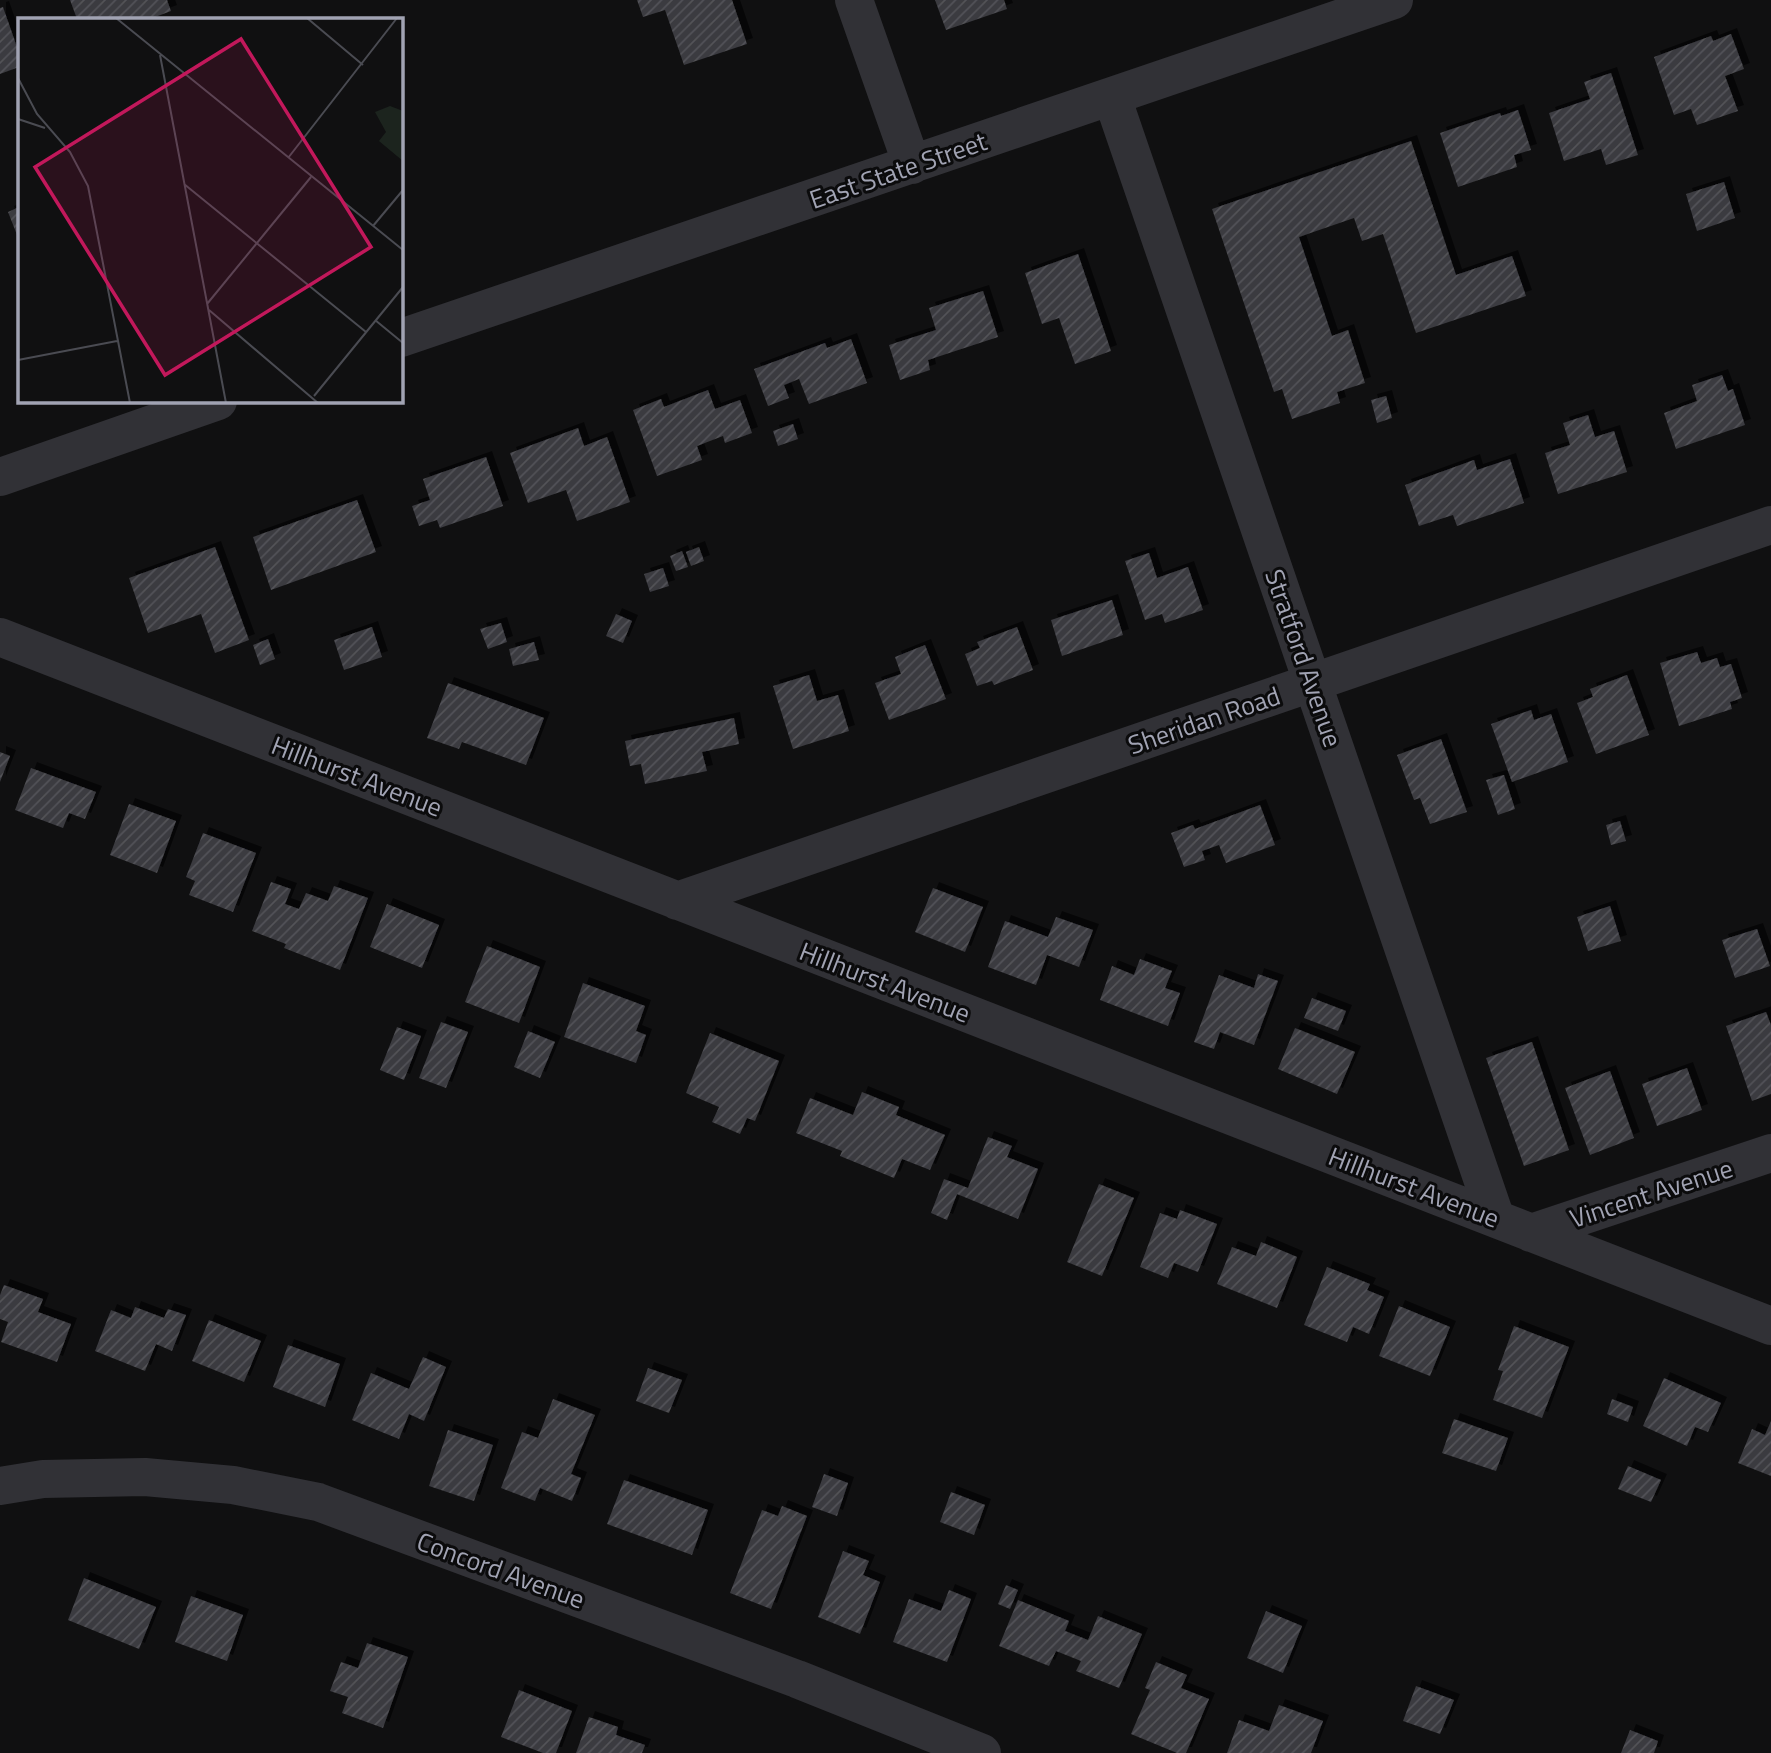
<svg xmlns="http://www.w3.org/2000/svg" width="1771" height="1753" font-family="'Titillium Web',sans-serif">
<defs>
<pattern id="building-hatch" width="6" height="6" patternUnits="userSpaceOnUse" patternTransform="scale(1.75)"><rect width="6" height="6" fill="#3a3a3f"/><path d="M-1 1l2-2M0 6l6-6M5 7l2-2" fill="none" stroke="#535358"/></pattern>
<filter id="shadow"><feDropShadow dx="6" dy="-6" stdDeviation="0" flood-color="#0009"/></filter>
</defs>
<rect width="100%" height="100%" fill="#101011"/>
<!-- building -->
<path fill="url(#building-hatch)" filter="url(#shadow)" d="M70,0H167L171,11L150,19H77Z
M637,0H732L747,44L684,65L665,10L643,17Z
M935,0H1004L1007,9L946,30Z
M3,7L19,53V67L0,74V8Z
M1731,34L1744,69L1725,76L1738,111L1697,125L1691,109L1674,115L1654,57L1711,36L1713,41Z
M1611,73L1638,155L1606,165L1601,149L1564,161L1549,113L1590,99L1584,82Z
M1518,110L1531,150L1514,155L1517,167L1458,187L1440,133L1500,113L1501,116Z
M1411,141L1456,275L1512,256L1526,296L1416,333L1383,234L1362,241L1354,218L1299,237L1332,336L1348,330L1365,383L1337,392L1340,403L1292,419L1282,389L1274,392L1212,209Z
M1724,182L1735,218L1697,231L1686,194Z
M19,207V240L8,212Z
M1078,254L1111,351L1075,364L1059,318L1042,324L1025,273Z
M983,291L998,337L928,360L930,370L900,380L889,345L936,330L929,308Z
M851,339L867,383L809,404L799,379L784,385L789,398L768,406L754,369L825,343L827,348Z
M1722,375L1728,391L1733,389L1745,425L1676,449L1664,413L1697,401L1692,385Z
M708,390L715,409L740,400L752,433L725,443L723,436L697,446L702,460L657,476L633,410L661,399L664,407Z
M1386,396L1392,418L1377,423L1371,400Z
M1588,415L1595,437L1614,431L1627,472L1558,494L1545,453L1570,445L1563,423Z
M793,424L798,439L778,446L773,431Z
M578,428L584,446L607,437L630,502L577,521L566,490L528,503L510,453Z
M486,457L503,506L440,528L437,520L419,526L412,506L430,500L423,479Z
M1510,459L1524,503L1457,526L1453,515L1419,526L1405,485L1474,460L1477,470Z
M357,500L376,552L271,590L253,537Z
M215,547L249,640L215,653L201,614L148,633L129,578Z
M699,547L704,561L691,566L686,552Z
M682,551L688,567L676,571L670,556Z
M1149,553L1157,578L1188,567L1203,610L1165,623L1162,614L1145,620L1125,561Z
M663,568L669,586L650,592L644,574Z
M1112,600L1123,635L1062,656L1051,620Z
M616,614L632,621L623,643L606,636Z
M501,623L507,642L488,649L480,629Z
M372,627L382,657L344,670L334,640Z
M1017,627L1033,670L994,685L992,681L977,686L965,654L980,648L977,642Z
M268,639L275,659L260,665L253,645Z
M534,642L539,660L513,666L509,649Z
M925,645L946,699L889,720L875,683L901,674L895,657Z
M1697,652L1701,663L1717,658L1720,667L1731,664L1742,698L1730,702L1732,709L1679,726L1660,663Z
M809,675L817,701L838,695L849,731L793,749L773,686Z
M1627,675L1649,735L1596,754L1577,703L1593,697L1590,689Z
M448,683L544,718L526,765L462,742L459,749L427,738Z
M1531,710L1534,720L1551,714L1568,762L1512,782L1491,724Z
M734,718L739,744L702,752L707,771L645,784L641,764L630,766L625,741Z
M1441,739L1467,812L1430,824L1420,798L1414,800L1397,755Z
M0,752L10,756L0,782Z
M31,768L96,792L85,819L69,813L63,828L15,810Z
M1504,775L1515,809L1498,815L1486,780Z
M129,804L176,821L157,873L110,855Z
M1260,805L1275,845L1226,863L1219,845L1202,851L1205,860L1184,867L1171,833L1193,825L1195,829Z
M1620,821L1626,841L1611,845L1606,825Z
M203,833L256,853L233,912L189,895L195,881L186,877Z
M271,882L291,889L285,904L299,909L306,893L328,901L334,886L368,898L340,970L284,948L286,944L252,931Z
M933,888L983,907L965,952L915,932Z
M387,904L439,925L422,968L370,947Z
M1610,906L1621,941L1588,951L1577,917Z
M1056,917L1093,930L1079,967L1047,955L1036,985L988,967L1005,921L1048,937Z
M1757,929L1770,966L1735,978L1722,940Z
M487,946L540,967L519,1023L465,1002Z
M1140,959L1172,971L1165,988L1180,993L1168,1026L1100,1000L1112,966L1134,975Z
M1258,974L1278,981L1254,1045L1220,1032L1214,1049L1194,1042L1219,975L1254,988Z
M583,983L645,1006L636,1031L646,1035L636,1063L564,1037Z
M1312,998L1346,1011L1338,1031L1304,1018Z
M1766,1012L1771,1025V1094L1752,1101L1726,1026Z
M441,1022L468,1032L446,1088L419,1078Z
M397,1027L421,1036L404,1080L380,1070Z
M1295,1028L1355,1052L1337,1094L1278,1069Z
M528,1031L555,1042L540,1078L514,1067Z
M710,1033L779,1061L755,1121L747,1118L740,1134L712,1122L719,1107L686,1093Z
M1532,1042L1569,1150L1524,1166L1486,1058Z
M1687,1068L1702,1110L1657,1126L1642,1084Z
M1610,1071L1634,1138L1590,1155L1565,1088Z
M862,1092L899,1107L896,1115L945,1135L930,1170L902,1159L894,1178L840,1156L842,1151L796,1133L810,1098L853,1115Z
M988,1137L1012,1146L1007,1157L1038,1169L1018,1219L957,1194L947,1220L931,1213L944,1179L968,1188Z
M1099,1184L1134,1198L1102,1276L1067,1262Z
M1180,1210L1217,1224L1198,1272L1174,1263L1168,1278L1140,1267L1160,1213L1177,1219Z
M1261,1242L1297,1257L1277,1308L1217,1284L1232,1247L1256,1256Z
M1327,1267L1370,1284L1367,1290L1384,1297L1369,1334L1353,1327L1347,1342L1304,1325Z
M4,1285L43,1299L38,1312L71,1324L57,1362L1,1342L8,1322L0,1319V1295Z
M1399,1306L1450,1327L1430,1376L1379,1356Z
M135,1307L164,1318L168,1309L186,1315L172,1351L156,1344L145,1371L95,1351L111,1310L131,1318Z
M209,1320L261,1341L244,1382L192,1361Z
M1514,1326L1569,1347L1542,1418L1493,1400L1503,1371L1498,1370Z
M288,1345L340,1364L325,1407L273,1387Z
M423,1357L446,1367L424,1421L409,1414L399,1439L352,1420L371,1373L409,1389Z
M648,1368L682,1380L669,1413L636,1401Z
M1664,1378L1721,1403L1708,1432L1695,1427L1687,1446L1643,1426Z
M553,1399L595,1415L571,1474L581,1478L572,1501L540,1488L535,1501L501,1488L522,1432L538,1438Z
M1612,1399L1633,1407L1628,1422L1607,1414Z
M1454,1419L1508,1438L1496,1471L1442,1453Z
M1771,1421V1476L1738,1463L1752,1429L1765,1435Z
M448,1430L493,1445L474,1501L429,1486Z
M1628,1466L1661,1480L1651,1502L1618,1489Z
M824,1474L848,1483L837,1516L812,1507Z
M624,1480L708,1510L692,1555L607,1524Z
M951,1492L985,1505L974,1535L940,1522Z
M782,1506L807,1516L771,1609L730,1593L762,1510L778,1516Z
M843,1551L869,1561L863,1575L880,1582L860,1634L818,1617Z
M84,1578L156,1607L139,1649L68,1620Z
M1006,1585L1018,1590L1010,1609L998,1604Z
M949,1590L971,1599L947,1662L893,1642L909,1599L941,1611Z
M191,1596L243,1615L227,1661L175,1642Z
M1018,1600L1069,1621L1065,1631L1088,1640L1098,1616L1142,1634L1119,1688L1076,1671L1081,1661L1056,1651L1049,1666L999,1646Z
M1266,1611L1302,1626L1283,1673L1247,1658Z
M367,1643L408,1657L383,1728L342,1713L348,1697L330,1691L341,1662L358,1668Z
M1156,1662L1187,1675L1181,1688L1209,1699L1186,1753H1177L1131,1734L1150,1690L1145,1688Z
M1416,1686L1454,1700L1440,1734L1403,1721Z
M519,1690L572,1711L556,1753H543L501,1737Z
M1279,1705L1323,1721L1311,1753H1227L1239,1720L1269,1731Z
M589,1717L618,1727L616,1735L645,1745L642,1753H576Z
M1630,1730L1658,1741L1654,1753H1621Z"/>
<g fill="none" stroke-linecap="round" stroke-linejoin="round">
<!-- minor -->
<path stroke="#313136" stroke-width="38" d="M854,0L912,165
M1112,97L1496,1219
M401,338L1394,0
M0,477L218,401
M0,637L1771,1326
M677,901L1771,525
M1531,1233L1771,1153
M0,1486L43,1479L145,1477L233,1485L318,1502L797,1679L982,1753"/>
</g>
<g text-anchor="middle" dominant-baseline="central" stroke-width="6" stroke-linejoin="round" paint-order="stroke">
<!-- street labels -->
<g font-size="26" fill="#a1a3b3" stroke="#0b0b0c">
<text transform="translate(898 170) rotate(-19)">East State Street</text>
<text transform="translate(1304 658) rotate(71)">Stratford Avenue</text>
<text transform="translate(1204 720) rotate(-19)">Sheridan Road</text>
<text transform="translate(357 776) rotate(21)">Hillhurst Avenue</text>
<text transform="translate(885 982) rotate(21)">Hillhurst Avenue</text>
<text transform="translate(1414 1187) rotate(21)">Hillhurst Avenue</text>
<text transform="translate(1651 1193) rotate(-18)">Vincent Avenue</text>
<text transform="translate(501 1570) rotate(20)">Concord Avenue</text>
</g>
</g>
<!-- overview -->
<g transform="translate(18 18)">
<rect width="385" height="385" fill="#101011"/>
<path d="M372,88L385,93V143L361,123L368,114L357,94Z" fill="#1c241e"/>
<path fill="none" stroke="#4a4b52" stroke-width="2" d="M98,0L385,232M289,0L345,47M142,37L208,385M0,60L19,96L52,134L70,168L112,385M0,101L27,110M270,140L379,0M166,166L348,314M355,208L385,172M189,286L293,159M191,292L300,385M357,302L385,325M0,342L99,323M296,378L385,269"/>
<path fill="#c2185b" fill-opacity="0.15" stroke="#c2185b" stroke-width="3.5" d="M223,21L353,229L147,357L17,149Z"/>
<rect width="385" height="385" fill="none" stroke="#a1a3b3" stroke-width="3.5"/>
</g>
</svg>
